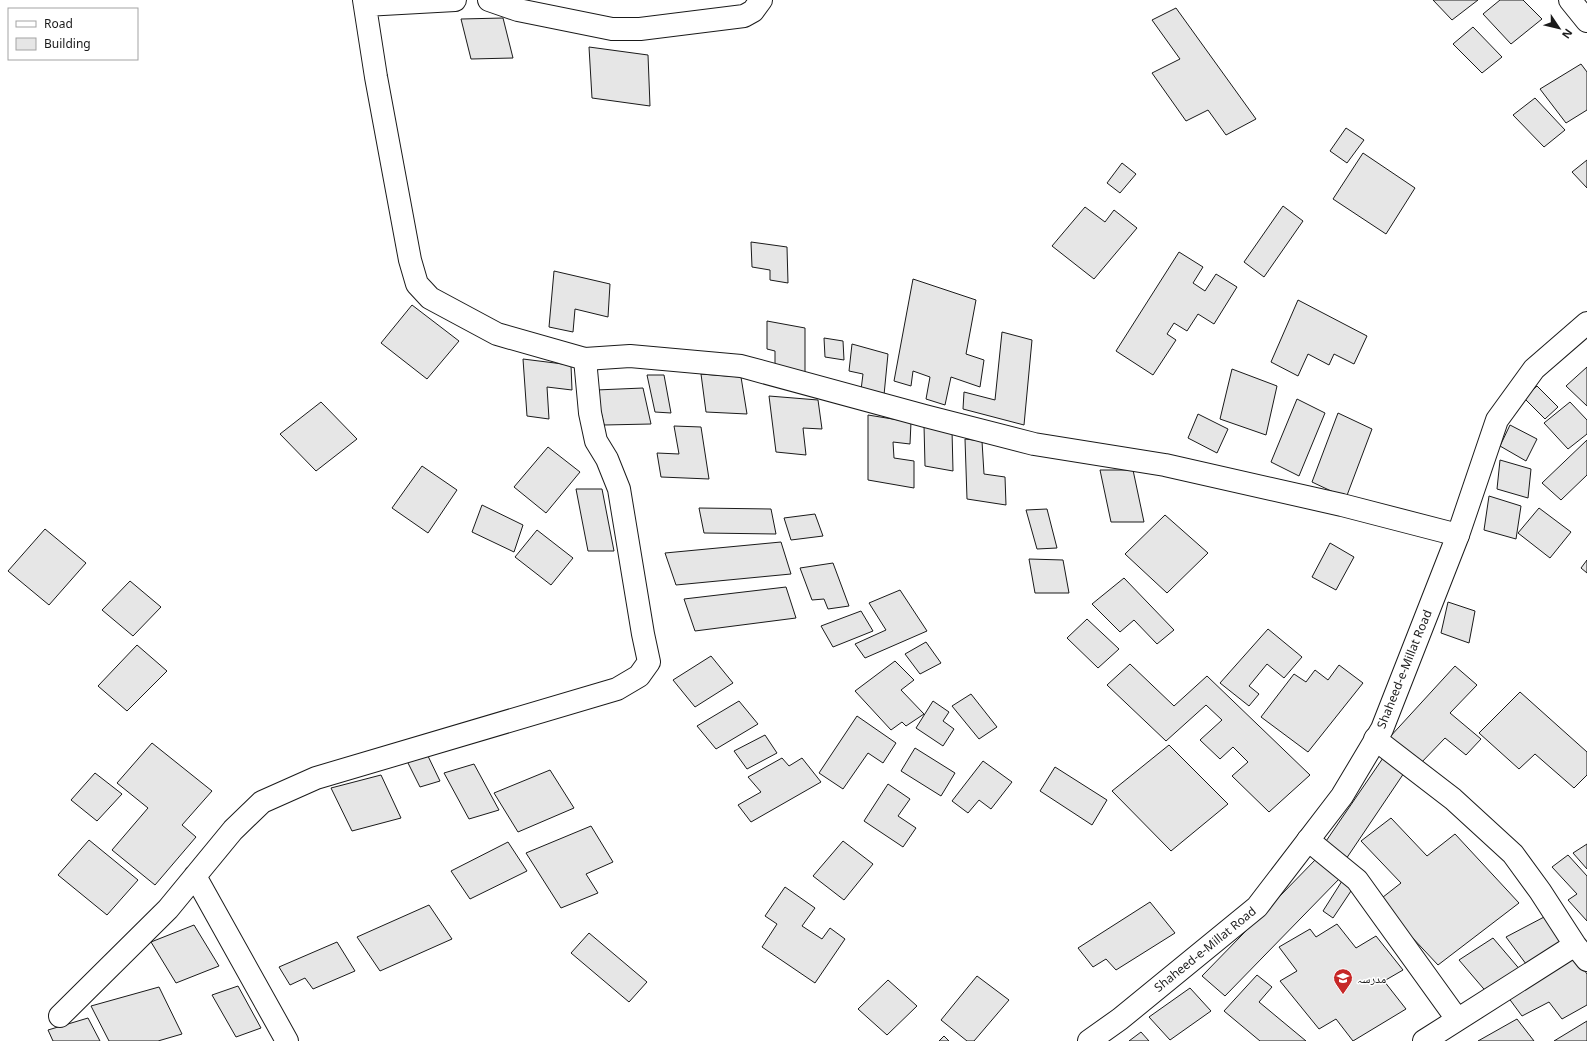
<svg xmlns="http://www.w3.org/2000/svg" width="1587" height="1041" font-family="'Noto Sans','Noto Naskh Arabic',sans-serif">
<rect width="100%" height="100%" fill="#fff"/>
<!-- building -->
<path fill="#e6e6e6" stroke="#1a1a1a" d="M1433,0H1478L1452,20Z
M1500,0H1523L1542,19L1511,44L1483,14Z
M1176,8L1256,119L1226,135L1208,110L1186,121L1152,73L1180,59L1152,20Z
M503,18L513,58L471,59L461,19Z
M1473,27L1502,57L1482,73L1453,44Z
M589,47L648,55L650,106L592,98Z
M1581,64L1587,72V110L1566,123L1540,89Z
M1535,98L1565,130L1544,147L1513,115Z
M1346,128L1364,140L1347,163L1330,151Z
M1363,153L1415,188L1386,234L1333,199Z
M1587,160V188L1572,172Z
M1122,163L1136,174L1120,193L1107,183Z
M1283,206L1303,221L1264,277L1244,262Z
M1085,207L1105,222L1114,210L1137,228L1094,279L1052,246Z
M751,242L787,247L788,283L770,280V270L752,267Z
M1179,252L1203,267L1193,283L1205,291L1216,274L1237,287L1214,324L1198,314L1187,331L1174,323L1167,334L1176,340L1153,375L1116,351Z
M554,271L610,284L608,317L575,309L573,332L549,327Z
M913,279L976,300L966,354L984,360L980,387L951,377L945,405L926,399L930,377L913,371L911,386L894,381Z
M1298,300L1367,336L1354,364L1334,354L1329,365L1308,354L1298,376L1271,362Z
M412,305L459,341L427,379L381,343Z
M767,321L805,328V372L775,367V351L767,349Z
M1002,332L1032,340L1024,425L963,409L964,392L995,400Z
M824,338L843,341L844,360L825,357Z
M852,344L888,354L884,395L861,390L863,374L849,371Z
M523,359L571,365L572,390L547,387L549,419L527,416Z
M1587,367V406L1566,386Z
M1232,369L1277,386L1266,435L1220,419Z
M701,374L741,377L747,414L706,412Z
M647,375H664L671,413L655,412Z
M1537,386L1558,407L1545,419L1524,398Z
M643,388L651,424L604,425L596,390Z
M769,396L818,400L822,429L803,428L806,455L776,452Z
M1297,399L1325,413L1299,476L1271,462Z
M321,402L357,439L316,471L280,434Z
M1570,402L1587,420V434L1568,449L1544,423Z
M1338,413L1372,429L1346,498L1312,482Z
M1198,414L1228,429L1217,453L1188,438Z
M868,415L911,422L910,444L893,442L894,458L914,461V488L868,480Z
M924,425L952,430L953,471L925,466Z
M1510,425L1537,439L1526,461L1500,446Z
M674,426L701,427L709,479L661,477L657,453L679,454Z
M965,439L982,441L984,474L1005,477L1006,505L967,499Z
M1587,440V475L1561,500L1542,483Z
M548,447L580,472L546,513L514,487Z
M1500,460L1531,469L1528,498L1497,489Z
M422,466L457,490L428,533L392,508Z
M1100,470H1133L1144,522H1111Z
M576,489H602L614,551H588Z
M1489,496L1521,506L1516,539L1484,530Z
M482,505L523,525L514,552L472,532Z
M699,508L771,509L776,534L704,533Z
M1539,508L1571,532L1550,558L1518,533Z
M1047,509L1057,548L1037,549L1026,510Z
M815,514L823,536L791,540L784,518Z
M1165,515L1208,553L1167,593L1125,554Z
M45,529L86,563L49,605L8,571Z
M537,530L573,558L551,585L515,557Z
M781,542L791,574L676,585L665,553Z
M1330,543L1354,557L1336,590L1312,577Z
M1029,559L1063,560L1069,593H1035Z
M1587,560V573L1581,568Z
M833,563L849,606L828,609L824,599L812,600L800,568Z
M1124,578L1174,630L1157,644L1134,620L1120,632L1092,604Z
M130,581L161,607L133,636L102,610Z
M786,587L796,618L695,631L684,599Z
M900,590L927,631L865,658L855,644L886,630L869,603Z
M1448,602L1475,611L1469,643L1441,633Z
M861,611L873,631L833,647L821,626Z
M1087,619L1119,649L1098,668L1067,638Z
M1268,629L1302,657L1284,678L1267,664L1249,686L1259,694L1249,706L1220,683Z
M926,642L941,663L920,674L905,654Z
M137,645L167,671L127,711L98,686Z
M711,656L733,683L695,707L673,680Z
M895,661L914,680L901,690L924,714L906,726L902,722L891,730L855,691Z
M1130,664L1174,706L1207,676L1310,775L1269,812L1232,776L1248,762L1233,747L1220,759L1200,740L1222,720L1206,705L1166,741L1107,685Z
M1339,665L1363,683L1308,752L1261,717L1294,674L1306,682L1315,670L1328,680Z
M1455,666L1477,685L1450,713L1481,739L1466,755L1445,738L1419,765L1388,739Z
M1520,692L1587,752V775L1574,788L1535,754L1519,769L1479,733Z
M971,694L997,727L979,739L952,706Z
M739,701L758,724L716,749L697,726Z
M933,701L949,712L943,721L954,729L943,746L916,728Z
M857,716L896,743L883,763L868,753L843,789L819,773Z
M765,735L777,753L747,769L734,751Z
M152,743L212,791L182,825L196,837L155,885L112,850L148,808L117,783Z
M1169,745L1228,804L1171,851L1112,791Z
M915,748L955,773L941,796L901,771Z
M427,754L440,781L420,787L407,761Z
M782,758L789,766L802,758L821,782L751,822L738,805L761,792L748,777Z
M1383,758L1404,773L1344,862L1322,847Z
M983,761L1012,782L991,809L979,800L968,813L952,801Z
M474,764L499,810L469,819L444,773Z
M1055,767L1107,800L1092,825L1040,791Z
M550,770L574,808L518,832L494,793Z
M95,773L122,794L97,821L71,800Z
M381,775L401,818L352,831L331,788Z
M888,784L910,799L898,816L916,828L903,847L864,821Z
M1391,818L1427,856L1455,834L1519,903L1438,965L1378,901L1401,883L1361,841Z
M591,826L613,862L586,874L598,893L561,908L526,853Z
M89,840L138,880L107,915L58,875Z
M843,841L873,864L844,900L813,876Z
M508,842L527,871L470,899L451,871Z
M1587,844V869L1573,853Z
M1568,855L1587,876V921L1568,900L1577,894L1552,867Z
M1318,857L1341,877L1225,996L1202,976Z
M1342,881L1353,888L1333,918L1323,911Z
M785,887L815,908L802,926L822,939L830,928L845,939L815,983L762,947L777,924L765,916Z
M1150,902L1175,933L1116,970L1106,959L1093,967L1078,948Z
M429,905L452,939L380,971L357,937Z
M1546,916L1569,948L1529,968L1506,937Z
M1337,924L1356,948L1376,936L1403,970L1384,981L1406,1009L1353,1041L1336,1019L1319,1029L1280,981L1297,971L1279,947L1310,929L1316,937Z
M194,925L219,966L176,983L151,942Z
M589,933L647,982L629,1002L571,953Z
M1493,938L1522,972L1489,995L1459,960Z
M337,942L355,971L313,989L305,978L290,985L279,967Z
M1574,956L1587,974V1005L1562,1019L1549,1002L1522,1016L1505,993Z
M1257,975L1272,987L1259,1002L1306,1041H1260L1224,1011Z
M977,976L1009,1000L974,1041H967L941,1020Z
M888,980L917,1006L887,1035L858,1009Z
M238,986L261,1028L236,1037L212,995Z
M159,987L182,1034L158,1041H109L91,1006Z
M1190,988L1211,1011L1170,1040L1149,1017Z
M88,1018L100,1041H53L48,1030Z
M1517,1019L1534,1041H1478Z
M1587,1021V1041H1554Z
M1141,1032L1149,1041H1129Z
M944,1036L949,1041H939Z"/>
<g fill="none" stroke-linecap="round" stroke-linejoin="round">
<defs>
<path id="minor" d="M364,0L376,77L410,260L417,284L430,298L497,334L585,359L630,356L741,366L925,416L1034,444L1165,465L1342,505L1458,535
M489,0L518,10L612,29H640L744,16L753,11L761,0
M1570,0L1587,21
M365,5L455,0
M1375,739L1453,799L1513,854L1540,891L1575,945L1587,960
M1308,840L1357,880L1457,1019
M195,876L287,1041
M60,1016L168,909L233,830L262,802L316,778L617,689L639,676L649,662L643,634L619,489L607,459L596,441L590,413L585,359
M1424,1041L1575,945"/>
<path id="secondary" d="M1089,1041L1120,1019L1257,907L1342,796L1382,729L1458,535L1497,420L1534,369L1587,323"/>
</defs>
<!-- minor casing -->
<use href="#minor" stroke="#1a1a1a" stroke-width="24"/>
<!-- secondary casing -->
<use href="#secondary" stroke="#1a1a1a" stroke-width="24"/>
<!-- minor -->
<use href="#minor" stroke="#fff" stroke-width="22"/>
<!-- secondary -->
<use href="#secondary" stroke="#fff" stroke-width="22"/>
</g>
<!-- icons -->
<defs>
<symbol id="school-pin" viewBox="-11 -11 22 30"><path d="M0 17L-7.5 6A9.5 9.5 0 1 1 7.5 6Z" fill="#c62828" stroke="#fff"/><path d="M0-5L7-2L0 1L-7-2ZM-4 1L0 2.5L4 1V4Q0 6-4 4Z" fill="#fff"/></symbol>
</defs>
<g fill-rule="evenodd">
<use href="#school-pin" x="1332" y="967" width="22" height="30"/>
</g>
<g text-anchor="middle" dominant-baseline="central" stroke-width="3" stroke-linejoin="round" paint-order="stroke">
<!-- street labels -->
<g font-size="12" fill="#1a1a1a" stroke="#fff">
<text transform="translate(1404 669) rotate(-68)">Shaheed-e-Millat Road</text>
<text transform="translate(1205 949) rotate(-39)">Shaheed-e-Millat Road</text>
</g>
<!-- poi labels -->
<g font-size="12" fill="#1a1a1a" stroke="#fff" text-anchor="start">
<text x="1357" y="978">مدرسہ</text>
</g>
</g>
<!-- legend -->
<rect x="8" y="8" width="130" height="52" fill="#ffffff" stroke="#a3a3a3"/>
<rect x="16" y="21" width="20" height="6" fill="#ffffff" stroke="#a3a3a3"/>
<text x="44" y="28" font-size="12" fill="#1a1a1a">Road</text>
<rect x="16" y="38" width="20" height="12" fill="#e6e6e6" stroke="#a3a3a3"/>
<text x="44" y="48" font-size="12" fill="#1a1a1a">Building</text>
<!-- north arrow -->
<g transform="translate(1559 28) rotate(125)" stroke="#ffffff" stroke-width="3" paint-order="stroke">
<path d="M0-3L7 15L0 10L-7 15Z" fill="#1a1a1a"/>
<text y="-6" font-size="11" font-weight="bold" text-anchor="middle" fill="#1a1a1a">N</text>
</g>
</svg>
